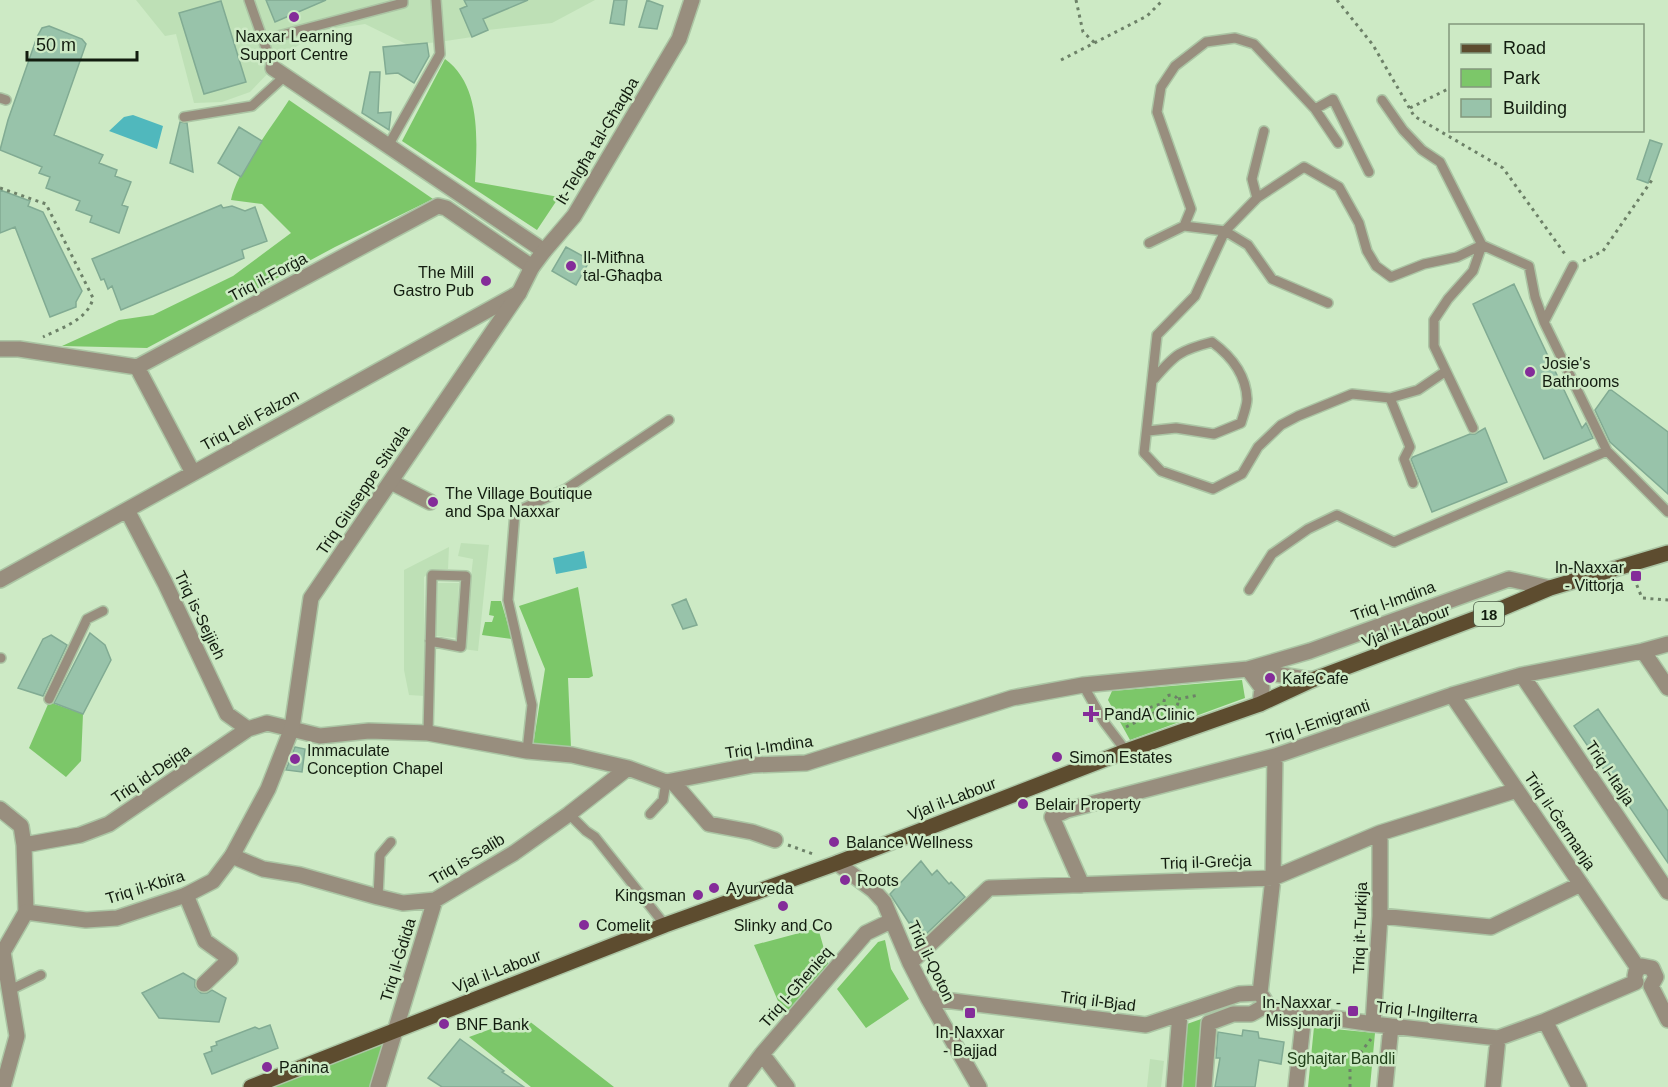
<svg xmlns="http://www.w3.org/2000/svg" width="1668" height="1087" font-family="Helvetica,sans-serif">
<rect width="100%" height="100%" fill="#cdeac5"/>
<!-- built -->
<path fill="#bee0b6" d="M136,0H595L552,23L488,30L472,37L439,42L408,45L365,24L326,30L281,55L273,68L250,92L222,102L194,103L176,34L165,36Z
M461,543L489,545L478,651L463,649L473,559L458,556Z
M449,547L448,569H434L424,577L425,696L409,695L404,670V570Z
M438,583H459L456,638L435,636Z
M1150,1059L1164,1061L1161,1087H1147Z"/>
<!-- green -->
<path fill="#7cc769" d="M445,59C482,86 477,142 475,182L559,197L537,230L402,141Z
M289,100L433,199L335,247L147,348L62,346L119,320L153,315L233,276L291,233L262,204L231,200C236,173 273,125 289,100Z
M578,587L593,676L589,678H568L571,748L533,746L545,669L519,606Z
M491,601H501L512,639L482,635L485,622H492L494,616L489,615Z
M1242,680L1245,698L1130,740L1108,700L1112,691Z
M49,702L83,714L81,761L66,777L29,748Z
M818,928L829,966L784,1015L754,945Z
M885,940L891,969L909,999L866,1028L837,989L878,942Z
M524,1017L614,1087H531L469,1037Z
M1204,1018L1198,1087H1183L1187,1024Z
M1314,1027L1375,1033L1370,1087H1308Z
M395,1030L378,1087H251Z"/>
<!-- water -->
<path fill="#50b8bd" d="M133,115L163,126L157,149L109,131L124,117Z
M584,551L587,568L556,574L553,558Z"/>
<!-- building -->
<path fill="#98c3aa" stroke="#81ab93" stroke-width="1.5" d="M266,0H326L275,22Z
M464,0H528L483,19L488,30L472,37L460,9L467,6Z
M614,0H627L624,25L610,23Z
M647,0L663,6L657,29L639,27Z
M221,1L246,82L204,94L179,13Z
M49,26L82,39L86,44L54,135L103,155L99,163L117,170L115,176L131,182L122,205L128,207L119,233L90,222L92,216L76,210L80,201L46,188L50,177L39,173L42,167L0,150L8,120L37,37L42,28Z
M427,43L429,56L414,83L398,73L386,74L383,47Z
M370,72H380L378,113L391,112L389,130L362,113Z
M180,122L187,123L193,172L170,163Z
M239,127L262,141L241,177L218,163Z
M1650,140L1662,144L1648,183L1637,179Z
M0,190L30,201L28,206L43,212L82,291L76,302V307L50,317L15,227L0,233Z
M221,205L223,208L232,206L245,211L255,207L267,241L242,250L244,258L121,310L112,286L108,289L104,279L101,280L92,259Z
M566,247L590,260L576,285L552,271Z
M1514,284L1582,428L1586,423L1593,438L1544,459L1473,304Z
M1610,389L1668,432V494L1610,442L1595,410Z
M1485,428L1507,482L1432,512L1411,459L1413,457L1470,434H1475Z
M686,599L697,625L683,629L672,605Z
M90,633L105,645L111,660L83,714L54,703Z
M51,635L67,645L43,696L18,688L43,639Z
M1598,709L1668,811V863L1574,726Z
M295,747L305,749L302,772L286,770Z
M921,861L932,875L937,870L949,884L951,882L965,897L925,935L911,922L909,923L890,894Z
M183,973L195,980V987L201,993H207L212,990L226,998L219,1022L159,1018L142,993Z
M270,1025L278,1048L212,1074L204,1054L212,1051L211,1047L217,1045L216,1042L255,1027L259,1029Z
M1243,1030L1258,1032L1259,1038L1284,1042L1281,1064L1259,1060L1255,1087H1215L1220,1058H1216L1218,1032L1242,1036Z
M460,1039L504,1071L502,1072L524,1087H442L428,1078Z"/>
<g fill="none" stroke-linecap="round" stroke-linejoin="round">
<defs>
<path id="service" d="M249,0L273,68
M263,40L403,3V0
M0,98L6,100
M1382,100L1403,130L1422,150L1440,162L1482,245L1529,266L1535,297L1544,322
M1315,109L1333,99L1369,172
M184,117L252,106L285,76
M388,146L440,54L436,0
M1257,198L1252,179L1264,131
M1184,226L1191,209L1157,112L1161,87L1175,66L1206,42L1235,38L1254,44L1315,109L1338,143
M1149,243L1184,226L1225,231L1248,245L1272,279L1328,303
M1573,266L1544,322L1607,451L1668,512
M1446,371L1418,390L1390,398L1352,394L1298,416L1281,425L1258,447L1242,474L1213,489L1161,471L1144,453L1157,335L1195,296L1225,231L1257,198L1304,167L1339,187L1359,223L1367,251L1376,266L1391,277L1424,264L1457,257L1482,245
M1390,398L1410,447L1404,459L1413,483
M1473,428L1434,346V320L1448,299L1473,271L1482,245
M1148,431L1176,428L1214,434L1241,423C1243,416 1247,406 1247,399C1246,374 1231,356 1212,342C1181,350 1175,354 1154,379
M1249,590L1272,554L1308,529L1337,515L1394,542L1607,451
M0,658H1
M1083,685L1104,722L1126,751
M49,699L87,619L103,611
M428,733L432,575L466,576L461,647L430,641
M527,751L532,705L508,600L515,512L566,489L669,420
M569,814L586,831L595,837L665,925
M650,814L663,800L666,782
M378,897L380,855L391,842
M8,991L41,975"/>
<path id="minor" d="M273,68L544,251
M0,349H19L137,367L438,206L446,208L532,267
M137,367L193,473
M391,482L430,502
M127,510L165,583L227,714L248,729
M0,580L519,293
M1643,651L1668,688
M1248,669L1262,688L1260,704
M1251,670L1312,680
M1522,675L1668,892
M1452,695L1638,968
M672,781L709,824L752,832L775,840
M0,809L21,826L24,845L26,912
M24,845L80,835L109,824L248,729L267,723L320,736L369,731L428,733L527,751L572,755L628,768L666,782L753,765L806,763L1012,698L1083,685L1248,669L1310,651L1509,579L1550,588
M232,856L263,869L300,875L378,897L403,903L435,900L514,853L569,814L628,768
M837,863L873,890L884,902L910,963L928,998L979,1087
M1082,885L1052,817L1067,810L1275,756L1452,695L1522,675L1643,651L1668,644
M186,895L205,941L230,959L204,984
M1380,916L1491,927L1581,884
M910,963L989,888L1273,878L1380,833L1517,790
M1635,976L1636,971L1642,966L1652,968L1656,977L1651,986
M1651,986L1668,1020
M928,998L1146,1025L1239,994L1260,993
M1265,1001L1260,993L1273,878L1275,756
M1267,1005L1279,1010L1373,1024L1498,1038L1545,1021L1636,982
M1545,1021L1579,1087
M1373,1024L1380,916V833
M762,1054L787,1087
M378,1087L435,900
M737,1087L762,1054L866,933L891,921
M1174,1087L1180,1014
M1204,1087L1209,1023L1233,1014H1251L1267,1005
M1296,1087L1304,1014
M1385,1087L1391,1026
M1493,1087L1498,1038"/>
<path id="tertiary" d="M3,1087L17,1036L3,952L26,912L86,920L117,918L186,895L213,881L232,856L268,789L292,728L311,598L519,293L532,267L544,251L574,216L679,39L692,0"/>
<path id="primary" d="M251,1087L665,925L837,863L1126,751L1260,704L1312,680L1498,610L1550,588L1668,553"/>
</defs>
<!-- service casing -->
<use href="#service" stroke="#abc5a4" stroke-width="12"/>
<!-- minor casing -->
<use href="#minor" stroke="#abc5a4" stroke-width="18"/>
<!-- tertiary casing -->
<use href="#tertiary" stroke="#abc5a4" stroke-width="18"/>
<!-- primary casing -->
<use href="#primary" stroke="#abc5a4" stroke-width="18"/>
<!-- path -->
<path stroke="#6d8168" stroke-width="3" stroke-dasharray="3 4.5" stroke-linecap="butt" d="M1076,0L1083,32L1095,43
M1337,0L1373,45L1414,116L1503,168L1567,257
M1061,60L1147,16L1163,0
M1410,108L1450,88
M0,188L46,204L93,298C88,320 61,328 43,337
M1583,261L1603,251L1652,180
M1634,578L1642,598L1668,600
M1164 702a7 7 0 1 1 14 0a7 7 0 1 1-14 0Z
M1178,699L1199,695
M1114,719L1164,703
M1126,727L1166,707
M788,845L816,855
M1350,1087V1066L1371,1039"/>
<!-- service -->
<use href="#service" stroke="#988e7e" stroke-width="9"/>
<!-- minor -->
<use href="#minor" stroke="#988e7e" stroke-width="15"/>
<!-- tertiary -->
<use href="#tertiary" stroke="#988e7e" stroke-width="15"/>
<!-- primary -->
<use href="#primary" stroke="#5d4c2f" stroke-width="15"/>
</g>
<!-- markers -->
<g fill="#842c99" stroke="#cdeac5" stroke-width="2">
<circle cx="294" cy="17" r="6"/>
<circle cx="571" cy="266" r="6"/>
<circle cx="486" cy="281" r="6"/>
<circle cx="1530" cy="372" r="6"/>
<circle cx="433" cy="502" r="6"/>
<rect x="1630" y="570" width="12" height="12" rx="3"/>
<circle cx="1270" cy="678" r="6"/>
<path d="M1088 705h6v6h6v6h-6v6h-6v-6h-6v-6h6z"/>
<circle cx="1057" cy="757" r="6"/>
<circle cx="295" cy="759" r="6"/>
<circle cx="1023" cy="804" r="6"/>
<circle cx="834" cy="842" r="6"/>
<circle cx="845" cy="880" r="6"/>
<circle cx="714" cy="888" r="6"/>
<circle cx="698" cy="895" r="6"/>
<circle cx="783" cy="906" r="6"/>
<circle cx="584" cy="925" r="6"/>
<rect x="1347" y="1005" width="12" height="12" rx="3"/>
<rect x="964" y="1007" width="12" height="12" rx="3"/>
<circle cx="444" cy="1024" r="6"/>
<circle cx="267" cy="1067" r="6"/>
</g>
<g text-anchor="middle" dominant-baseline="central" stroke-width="5" stroke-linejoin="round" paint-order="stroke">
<!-- shield labels -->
<rect fill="#cdeac5" stroke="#4a5a46" stroke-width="1.5" x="1474" y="602" width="30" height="24" rx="4.5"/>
<g font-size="15" font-weight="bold" fill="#121c0f">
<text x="1489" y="614">18</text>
</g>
<!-- poi labels -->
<g font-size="16" fill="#121c0f" stroke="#cdeac5" text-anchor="start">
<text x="294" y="36" text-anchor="middle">Naxxar Learning<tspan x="294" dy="18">Support Centre</tspan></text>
<text x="583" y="257">Il-Mitħna<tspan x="583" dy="18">tal-Għaqba</tspan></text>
<text x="474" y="272" text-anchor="end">The Mill<tspan x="474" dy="18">Gastro Pub</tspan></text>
<text x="1542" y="363">Josie's<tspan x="1542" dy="18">Bathrooms</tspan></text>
<text x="445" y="493">The Village Boutique<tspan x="445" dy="18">and Spa Naxxar</tspan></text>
<text x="1624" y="567" text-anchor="end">In-Naxxar<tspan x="1624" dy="18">- Vittorja</tspan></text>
<text x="1282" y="678">KafeCafe</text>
<text x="1104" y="714">PandA Clinic</text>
<text x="307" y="750">Immaculate<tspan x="307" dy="18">Conception Chapel</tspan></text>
<text x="1069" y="757">Simon Estates</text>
<text x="1035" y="804">Belair Property</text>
<text x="846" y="842">Balance Wellness</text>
<text x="857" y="880">Roots</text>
<text x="726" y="888">Ayurveda</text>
<text x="686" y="895" text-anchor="end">Kingsman</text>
<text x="596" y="925">Comelit</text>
<text x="783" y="925" text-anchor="middle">Slinky and Co</text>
<text x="1341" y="1002" text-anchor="end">In-Naxxar -<tspan x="1341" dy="18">Missjunarji</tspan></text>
<text x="456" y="1024">BNF Bank</text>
<text x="970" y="1032" text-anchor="middle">In-Naxxar<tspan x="970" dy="18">- Bajjad</tspan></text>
<text x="279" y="1067">Panina</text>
</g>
<!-- street labels -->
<g font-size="16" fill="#121c0f" stroke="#cdeac5">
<text transform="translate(597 141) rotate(-59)">It-Telgħa tal-Għaqba</text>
<text transform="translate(268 277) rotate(-28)">Triq il-Forġa</text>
<text transform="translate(250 420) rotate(-29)">Triq Leli Falzon</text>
<text transform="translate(363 490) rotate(-56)">Triq Giuseppe Stivala</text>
<text transform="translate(1393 601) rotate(-20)">Triq l-Imdina</text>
<text transform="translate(200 615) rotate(64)">Triq is-Sejjieh</text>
<text transform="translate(1406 626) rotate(-21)">Vjal il-Labour</text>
<text transform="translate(1318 722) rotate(-19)">Triq l-Emigranti</text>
<text transform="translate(769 747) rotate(-8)">Triq l-Imdina</text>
<text transform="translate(1610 773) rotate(56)">Triq l-Italja</text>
<text transform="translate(151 774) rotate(-34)">Triq id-Dejqa</text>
<text transform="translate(952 799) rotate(-21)">Vjal il-Labour</text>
<text transform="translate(1560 821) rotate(56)">Triq il-Ġermanja</text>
<text transform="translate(467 859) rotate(-31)">Triq is-Salib</text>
<text transform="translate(1206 862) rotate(-2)">Triq il-Greċja</text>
<text transform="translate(145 887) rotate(-17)">Triq il-Kbira</text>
<text transform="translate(1360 928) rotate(-88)">Triq it-Turkija</text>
<text transform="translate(398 960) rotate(-73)">Triq il-Ġdida</text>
<text transform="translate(931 961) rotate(64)">Triq il-Qoton</text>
<text transform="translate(497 971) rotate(-21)">Vjal il-Labour</text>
<text transform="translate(796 987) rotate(-49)">Triq l-Għenieq</text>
<text transform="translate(1098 1001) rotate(7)">Triq il-Bjad</text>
<text transform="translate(1427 1012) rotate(6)">Triq l-Ingilterra</text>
</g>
<!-- park labels -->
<g font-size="16" fill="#1e3e16" stroke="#cdeac5">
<text x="1341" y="1058">Sghajtar Bandli</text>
</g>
</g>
<!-- legend -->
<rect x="1449" y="24" width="195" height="108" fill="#cdeac5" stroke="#82987c" stroke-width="1.5"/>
<rect x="1461" y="44" width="30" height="9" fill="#5d4c2f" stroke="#82987c" stroke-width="1.5"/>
<text x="1503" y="54" font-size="18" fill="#121c0f">Road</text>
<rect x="1461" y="69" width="30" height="18" fill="#7cc769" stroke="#82987c" stroke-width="1.5"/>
<text x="1503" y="84" font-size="18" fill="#121c0f">Park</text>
<rect x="1461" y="99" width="30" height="18" fill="#98c3aa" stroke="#82987c" stroke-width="1.5"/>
<text x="1503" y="114" font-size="18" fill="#121c0f">Building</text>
<!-- scale -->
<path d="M27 51v9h110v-9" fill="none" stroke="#121c0f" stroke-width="3"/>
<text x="36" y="51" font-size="18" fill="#121c0f" stroke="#cdeac5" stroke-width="4.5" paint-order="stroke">50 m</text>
</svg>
